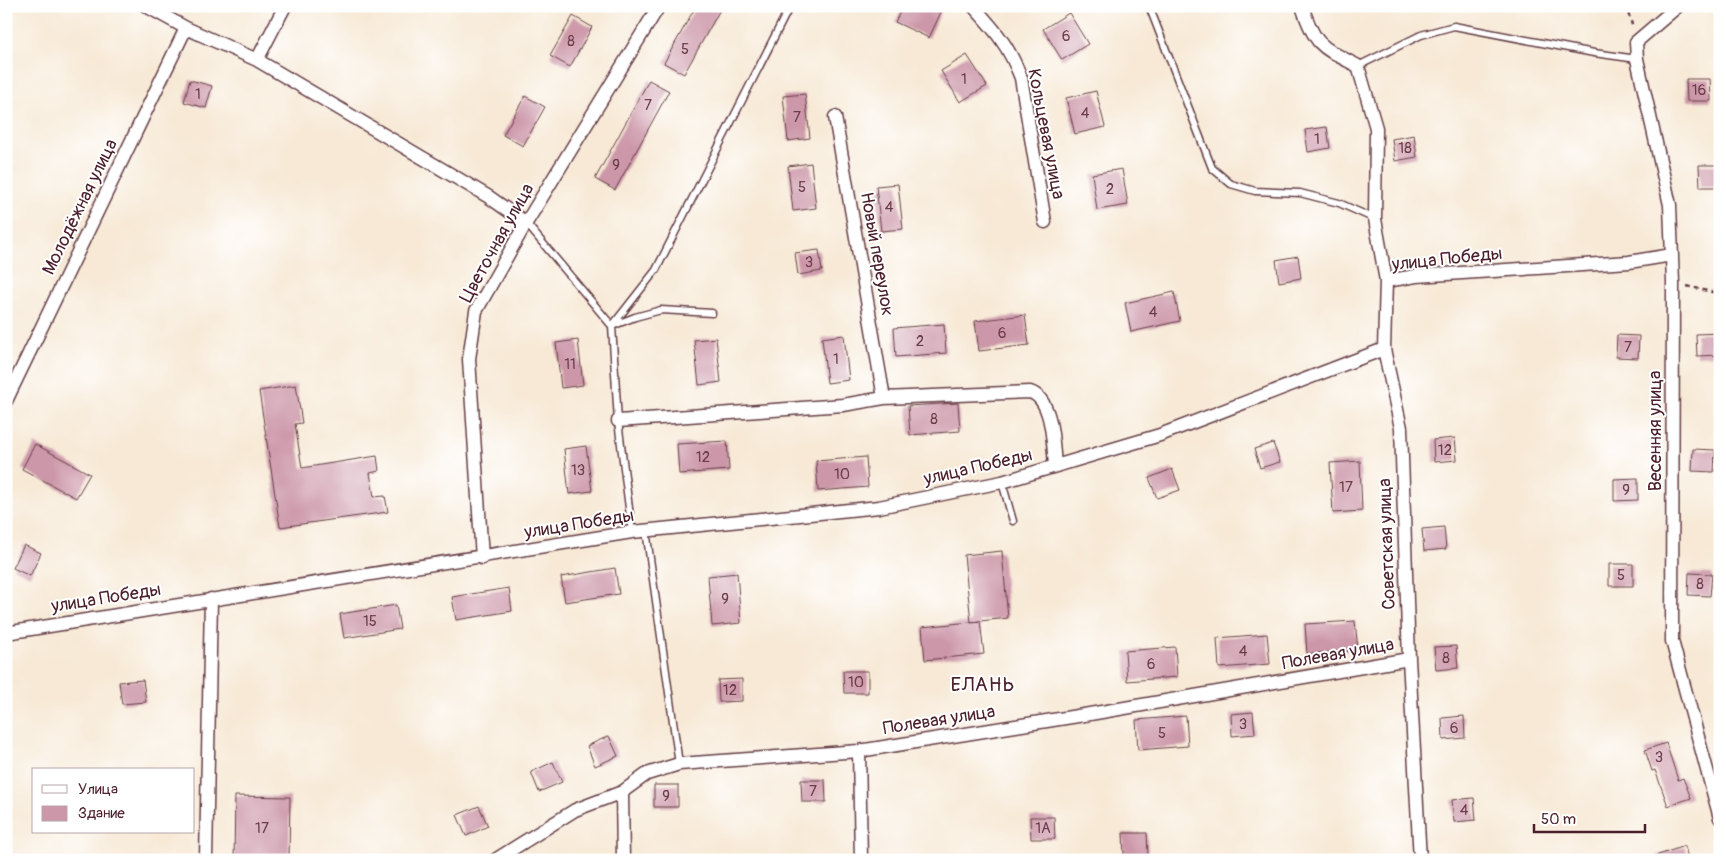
<svg xmlns="http://www.w3.org/2000/svg" width="1726" height="866" font-family="Pangolin,sans-serif">
<rect width="100%" height="100%" fill="#fff"/>
<filter id="ink" filterUnits="userSpaceOnUse"><feTurbulence type="fractalNoise" baseFrequency=".02" numOctaves="2"/><feDisplacementMap in="SourceGraphic" scale="10" xChannelSelector="R" yChannelSelector="G"/><feConvolveMatrix kernelMatrix="1 2 1 2 8 2 1 2 1" color-interpolation-filters="sRGB"/></filter>
<filter id="wash" filterUnits="userSpaceOnUse"><feTurbulence type="fractalNoise" baseFrequency=".0096" numOctaves="4" result="noise"/><feDisplacementMap in="SourceGraphic" scale="20" xChannelSelector="R" yChannelSelector="G"/><feGaussianBlur stdDeviation="1.12" result="paint"/><feColorMatrix in="noise" values="0 0 0 0 0 0 0 0 0 0 0 0 0 0 0 0 0 1.4 0 .05"/><feComposite in="paint" operator="in"/></filter>
<g filter="url(#wash)">
<rect width="100%" height="100%" fill="#f7e9d6"/>
<g id="blocks">
<!-- building -->
<path fill="#cc97a9" d="M696,6H722L684,74L664,63Z
M903,6H934L942,10L929,38L895,22Z
M1069,13L1088,44L1062,60L1043,29Z
M573,16L592,27L570,67L550,56Z
M967,55L987,86L960,102L941,71Z
M1686,79H1710L1711,101H1687Z
M190,80L212,86L206,108L184,102Z
M649,80L669,91L615,190L595,179Z
M1096,91L1105,127L1075,134L1066,98Z
M805,94L810,138L788,141L783,96Z
M525,96L545,107L523,146L503,135Z
M1327,127L1330,148L1308,152L1305,130Z
M1414,135L1417,157L1395,161L1392,139Z
M811,163L816,208L793,211L788,166Z
M1699,165H1720V187H1700Z
M1122,169L1128,205L1097,210L1092,174Z
M898,184L903,229L881,231L876,186Z
M819,250L822,271L798,275L795,253Z
M1298,256L1301,278L1279,282L1276,260Z
M1174,292L1180,321L1131,332L1125,303Z
M1025,315L1029,345L979,351L975,321Z
M944,324L946,353L896,357L894,328Z
M1720,333V355L1697,356L1696,334Z
M844,335L849,380L827,383L822,338Z
M1617,335L1639,336L1638,358L1616,357Z
M716,338L721,382L699,385L694,340Z
M578,340L583,385L561,388L556,343Z
M296,385L302,423L295,424L302,468L377,456L379,471L370,473L374,497L385,496L388,512L280,527L259,391Z
M958,403L960,431L910,435L908,406Z
M1455,438L1457,460L1434,462L1433,440Z
M727,441L729,470L679,474L677,444Z
M1273,443L1280,462L1260,468L1254,449Z
M35,444L90,474L76,498L22,469Z
M586,446L592,491L569,494L564,449Z
M1693,449L1715,450L1714,472L1692,471Z
M866,457L868,487L818,491L816,461Z
M1360,461L1362,511L1333,513L1330,463Z
M1172,469L1180,490L1157,498L1149,478Z
M1638,478V500L1614,501V479Z
M1444,527L1446,549L1424,551L1422,529Z
M24,545L41,553L30,576L13,568Z
M1002,551L1008,618L971,622L964,555Z
M1609,564H1633V586H1609Z
M615,568L619,594L565,602L561,577Z
M737,573L741,623L712,626L708,576Z
M1689,573L1712,574L1710,596L1688,595Z
M509,588L512,611L456,620L452,597Z
M396,605L400,629L344,638L340,614Z
M980,621L984,654L925,660L922,627Z
M1355,621L1358,650L1307,654L1305,624Z
M1267,634L1270,664L1219,668L1217,638Z
M1456,646L1458,668L1436,670L1434,647Z
M1175,647L1177,677L1127,681L1125,651Z
M843,671H868V693H844Z
M742,679V701L719,702L718,680Z
M143,680L146,702L122,704L119,682Z
M1253,712L1255,734L1232,736L1231,714Z
M1186,716L1188,746L1138,750L1136,720Z
M1464,716L1465,738L1443,740L1442,718Z
M609,736L618,756L595,766L587,746Z
M1666,743L1678,780L1683,778L1691,798L1668,806L1655,770L1652,771L1645,750Z
M553,762L562,782L539,792L531,772Z
M801,780H825L826,802H802Z
M654,785H678V807H654Z
M235,796L290,797L289,860H234Z
M1474,798L1476,820L1454,822L1452,800Z
M479,806L488,826L466,836L457,815Z
M1030,817H1054L1055,839H1031Z
M1123,833H1147L1148,855H1124Z
M1684,846L1689,860H1650V858Z"/>
</g>
</g>
<g filter="url(#ink)">
<use href="#blocks" fill-opacity="0" stroke="#643d45" stroke-width="1"/>
<g fill="none" stroke-linecap="round" stroke-linejoin="round">
<defs>
<path id="lane" d="M1149,6L1212,168L1231,184L1255,191L1300,193L1339,203L1375,219
M1358,66L1421,35L1454,26L1594,53L1637,59
M526,223L612,326L618,421L632,532
M712,313L661,310L635,317L612,326L656,270L790,6
M1002,482L1013,521
M646,530L679,764"/>
<path id="street" d="M146,6L186,28L257,60L489,197L526,223
M973,6C995,30 1009,46 1021,78L1045,222
M1302,6C1315,46 1321,47 1358,66L1376,128L1375,219L1386,281
M1678,6L1636,42L1637,59L1670,205L1673,283L1672,641L1720,818
M257,60L285,6
M835,117L884,398
M1384,349L1401,428L1409,659L1420,860
M6,401L186,28
M618,421L843,405L884,398L1030,392C1053,399 1053,445 1055,466
M482,558L469,359L476,311L526,223L659,6
M6,633L632,532L879,507L1002,482L1160,435L1384,349L1386,281L1416,276L1629,262L1672,255
M859,751L861,860
M622,792L623,860
M206,860L211,599
M495,860L575,810L622,792L647,774L679,764L859,751L1084,715L1409,659"/>
</defs>
<!-- lane casing -->
<use href="#lane" stroke="#643d45" stroke-width="9"/>
<!-- street casing -->
<use href="#street" stroke="#643d45" stroke-width="15"/>
<!-- path -->
<path stroke="#643d45" stroke-width="2.5" stroke-dasharray="4 4" stroke-linecap="butt" d="M1626,6L1633,28
M1687,286L1720,294"/>
<!-- lane -->
<use href="#lane" stroke="#fff" stroke-width="6"/>
<!-- street -->
<use href="#street" stroke="#fff" stroke-width="12"/>
</g>
</g>
<g text-anchor="middle" dominant-baseline="central" stroke-width="4" stroke-linejoin="round" paint-order="stroke">
<!-- number labels -->
<g font-size="15" fill="#6a3d4a">
<text x="1066" y="36">6</text>
<text x="571" y="41">8</text>
<text x="685" y="49">5</text>
<text x="964" y="79">1</text>
<text x="1699" y="90">16</text>
<text x="198" y="94">1</text>
<text x="648" y="105">7</text>
<text x="1085" y="113">4</text>
<text x="797" y="117">7</text>
<text x="1317" y="139">1</text>
<text x="1405" y="148">18</text>
<text x="616" y="165">9</text>
<text x="802" y="187">5</text>
<text x="1110" y="189">2</text>
<text x="889" y="207">4</text>
<text x="809" y="262">3</text>
<text x="1153" y="312">4</text>
<text x="1002" y="333">6</text>
<text x="920" y="341">2</text>
<text x="1628" y="347">7</text>
<text x="836" y="359">1</text>
<text x="570" y="364">11</text>
<text x="934" y="419">8</text>
<text x="1445" y="450">12</text>
<text x="703" y="457">12</text>
<text x="578" y="470">13</text>
<text x="842" y="474">10</text>
<text x="1346" y="487">17</text>
<text x="1626" y="490">9</text>
<text x="1621" y="575">5</text>
<text x="1700" y="584">8</text>
<text x="725" y="599">9</text>
<text x="370" y="621">15</text>
<text x="1243" y="651">4</text>
<text x="1446" y="658">8</text>
<text x="1151" y="664">6</text>
<text x="856" y="682">10</text>
<text x="730" y="690">12</text>
<text x="1243" y="724">3</text>
<text x="1454" y="728">6</text>
<text x="1162" y="733">5</text>
<text x="1659" y="757">3</text>
<text x="813" y="791">7</text>
<text x="666" y="796">9</text>
<text x="1464" y="810">4</text>
<text x="262" y="828">17</text>
<text x="1043" y="828">1А</text>
</g>
<!-- street labels -->
<g font-size="18" fill="#4a1f2b" stroke="#fff">
<text transform="translate(1046 134) rotate(79)">Кольцевая улица</text>
<text transform="translate(80 207) rotate(-64)">Молодёжная улица</text>
<text transform="translate(497 243) rotate(-61)">Цветочная улица</text>
<text transform="translate(877 254) rotate(80)">Новый переулок</text>
<text transform="translate(1447 259) rotate(-6)">улица Победы</text>
<text transform="translate(1655 431) rotate(-90)">Весенняя улица</text>
<text transform="translate(978 467) rotate(-13)">улица Победы</text>
<text transform="translate(579 524) rotate(-9)">улица Победы</text>
<text transform="translate(1387 544) rotate(-92)">Советская улица</text>
<text transform="translate(106 598) rotate(-9)">улица Победы</text>
<text transform="translate(1338 654) rotate(-10)">Полевая улица</text>
<text transform="translate(939 720) rotate(-9)">Полевая улица</text>
</g>
<!-- quarter labels -->
<g font-size="20" letter-spacing="1" fill="#4a1f2b" stroke="#fff">
<text x="983" y="684">ЕЛАНЬ</text>
</g>
</g>
<!-- margin -->
<rect width="1726" height="866" fill="none" stroke="#fff" stroke-width="25"/>
<!-- legend -->
<rect x="32" y="768" width="162" height="65" fill="#ffffff" stroke="#b7a5aa"/>
<rect x="42" y="785" width="25" height="8" fill="#ffffff" stroke="#b7a5aa"/>
<text x="78" y="794" font-size="15" fill="#4a1f2b">Улица</text>
<rect x="42" y="806" width="25" height="15" fill="#cc97a9" stroke="#b7a5aa"/>
<text x="78" y="818" font-size="15" fill="#4a1f2b">Здание</text>
<!-- scale -->
<path d="M1534 824v8h111v-8" fill="none" stroke="#4a1f2b" stroke-width="2.5"/>
<text x="1541" y="824" font-size="15" fill="#4a1f2b" stroke="#ffffff" stroke-width="4" paint-order="stroke">50 m</text>
</svg>
